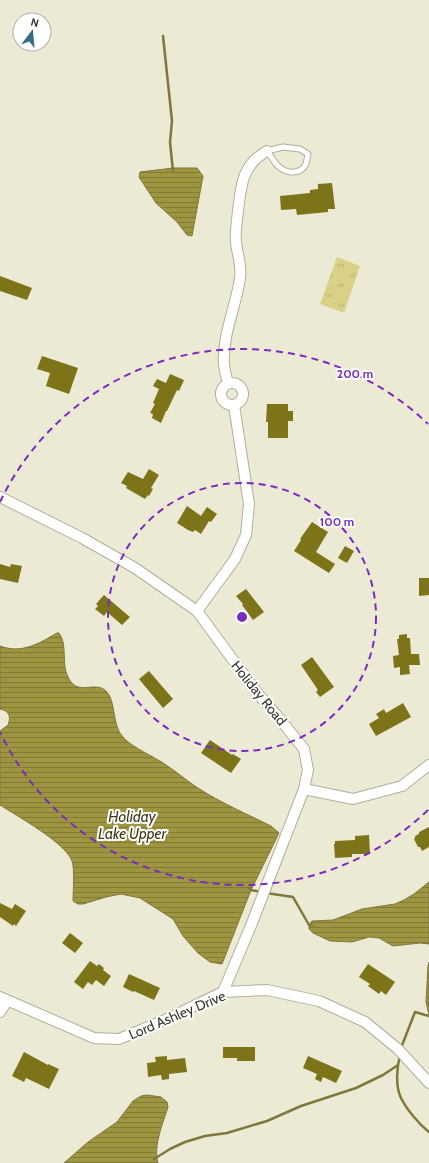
<svg xmlns="http://www.w3.org/2000/svg" width="429" height="1163" font-family="Cabin,sans-serif">
<defs>
<pattern id="park-tufts" width="24" height="20" patternUnits="userSpaceOnUse"><rect width="24" height="20" fill="#d9d286"/><path d="M3 7l-1-3M5 7V3M7 7l1-3M15 17l-1-3M17 17v-4M19 17l1-3" fill="none" stroke="#bbb574"/></pattern>
<pattern id="water-rules" width="6" height="5" patternUnits="userSpaceOnUse"><rect width="6" height="5" fill="#9e9541"/><path d="M0 2.5h6" fill="none" stroke="#827a37"/></pattern>
</defs>
<rect width="100%" height="100%" fill="#ecead4"/>
<!-- park -->
<path fill="url(#park-tufts)" d="M337,257L360,266L344,313L320,304Z"/>
<!-- water -->
<path fill="url(#water-rules)" stroke="#7f783b" d="M173,168H197L203,176L192,236L187,235L177,222L156,203L139,177L140,172Z
M57,633H59C68,645 61,664 68,677C78,698 95,679 107,692C116,702 112,726 123,737C131,747 155,757 166,765C177,772 187,781 198,788C221,803 247,814 271,826L279,833L251,890L222,964L210,962L198,953L183,936L173,919L140,898L121,894L106,897L83,904H78L73,901C73,891 75,870 72,861C66,843 17,816 0,805V731L8,725C11,717 10,711 0,709V646C22,654 38,644 57,633Z
M429,882V944L420,943L393,946L379,938L369,937L352,942L330,941L313,933L309,929V925L312,921L333,920L362,909L395,904L404,900L414,894Z
M429,962V1015L426,1002L428,966Z
M147,1095L161,1097L167,1102L168,1107C163,1123 153,1146 158,1163H64L88,1142L117,1122L133,1101L141,1096Z"/>
<g fill="none" stroke-linecap="round" stroke-linejoin="round">
<!-- stream -->
<path stroke="#7f783b" stroke-width="2.5" d="M163,36L172,121L170,142L173,171
M249,888L251,890L261,892
M266,893L293,897L309,925H312
M401,1048L415,1012L429,1016
M400,1055C397,1067 395,1086 401,1098C407,1110 419,1124 429,1132
M154,1159L170,1149L185,1142L205,1136L227,1133L267,1121L301,1106L356,1088L383,1075L398,1065"/>
</g>
<!-- building -->
<path fill="#7d741a" d="M332,183L335,209H328V212L297,215L296,209L281,210L280,196L310,193V190L318,189V184Z
M0,276L32,288L27,300L0,291Z
M42,356L78,368L69,394L46,386L50,373L37,369Z
M170,374L184,380L179,391L177,390L167,411H166L161,423L152,418L153,414L150,413L155,404L153,403L159,389L153,386L157,379L166,383Z
M267,404H288V411H293V421H288V438H268V422H266Z
M149,469L159,475L151,488L153,489L149,496L148,495L145,499L126,488L127,486L121,483L128,472L143,479Z
M187,506L201,516L207,507L217,514L211,522L209,521L201,534L195,530L193,532L188,530L177,523Z
M312,522L328,532L316,552L335,564L329,573L294,551L301,540L300,539Z
M345,546L354,551L347,563L338,558Z
M0,564L10,567L11,564L22,566L18,583L0,579Z
M419,578H429V595L419,596Z
M246,589L264,612L253,620L242,605L243,604L236,596Z
M104,595L130,617L122,625L107,612L104,616L95,609L98,606L96,604Z
M407,634V638H410L411,654H419L420,665H409L410,674L400,675V667L394,668L393,656L399,655L397,639H399V635Z
M312,657L334,687L320,697L316,692L318,690L301,665Z
M149,671L173,699L163,708L139,679Z
M403,703L411,717L376,736L369,724L379,718L376,714L384,709L386,713Z
M210,740L232,755L233,754L241,759L231,773L201,753Z
M429,827V847L422,851L420,847H418L414,839L415,838V836L419,834V832Z
M369,835L370,854H352V857L335,858L334,844H335V841L355,840V836Z
M0,903L12,909L15,904L26,911L16,926L14,924L13,926L0,917Z
M70,933L83,943L75,953L62,943Z
M90,961L97,966L99,964L104,968L103,970L111,976L104,986L96,980L92,985L88,982L83,989L74,982Z
M368,964L395,982L386,995L381,991L379,994L368,986L370,984L359,977Z
M129,974L160,988L154,1000L134,991L133,992L123,987Z
M223,1047H255V1061H237V1058H223Z
M24,1052L48,1065V1064L59,1069L49,1089L26,1078L24,1082L12,1076Z
M167,1056V1060L185,1058L187,1072L169,1074V1079L162,1080L161,1075L148,1077L147,1063L156,1062L155,1057Z
M308,1056L342,1071L336,1083L323,1077L321,1082L315,1079L317,1074L303,1068Z"/>
<g fill="none" stroke-linecap="round" stroke-linejoin="round">
<defs>
<path id="lane" d="M283,147L300,149L308,154C307,157 307,161 306,164C300,175 287,174 278,166C274,162 271,156 267,151Z"/>
<path id="street" d="M221 394a11 11 0 1 1 22 0a11 11 0 1 1-22 0Z
M228,383C226,377 225,371 224,365C222,335 236,307 240,278C242,263 237,255 236,242C235,231 237,221 238,211C241,185 242,165 267,151
M0,497L82,538L135,568L197,611L258,694L279,718L304,749L308,770L304,789L252,923L223,992
M197,611L235,559L246,535L249,504L234,405
M304,789L353,799L402,786L429,765
M0,997L94,1038L119,1039L165,1020L223,992L267,990L319,1001L365,1022L398,1049L429,1083
M0,1012L7,1001"/>
</defs>
<!-- lane casing -->
<use href="#lane" stroke="#b1af9a" stroke-width="7"/>
<!-- street casing -->
<use href="#street" stroke="#b1af9a" stroke-width="12"/>
<!-- lane -->
<use href="#lane" stroke="#fff" stroke-width="5"/>
<!-- street -->
<use href="#street" stroke="#fff" stroke-width="10"/>
</g>
<!-- distance rings -->
<g fill="none" stroke="#7b2cbf" stroke-width="2" stroke-dasharray="7 5">
<circle cx="242" cy="617" r="134"/>
<path d="M428 810A268 268 0 0 1 0 732M0 502A268 268 0 0 1 428 424"/>
</g>
<g text-anchor="middle" dominant-baseline="central" stroke-width="4" stroke-linejoin="round" paint-order="stroke">
<!-- street labels -->
<g font-size="14" fill="#36362d" stroke="#fff">
<text transform="translate(259 693) rotate(51)">Holiday Road</text>
<text transform="translate(177 1015) rotate(-23)">Lord Ashley Drive</text>
</g>
<!-- water labels -->
<g font-size="15" font-style="italic" fill="#3d3914" stroke="#fff">
<text x="132" y="817">Holiday<tspan x="132" dy="17">Lake Upper</tspan></text>
</g>
</g>
<circle cx="242" cy="617" r="6" fill="#7b2cbf" stroke="#fff" stroke-width="2"/>
<g font-size="12" text-anchor="middle" font-weight="bold" fill="#7b2cbf" stroke="#fff" stroke-width="4" stroke-linejoin="round" paint-order="stroke">
<text x="355" y="378">200 m</text>
<text x="337" y="526">100 m</text>
</g>
<!-- north arrow -->
<g transform="translate(32 32) rotate(16)"><circle r="19" fill="#ffffff" stroke="#afafab"/>
<path d="M0-3L7 15L0 10L-7 15Z" fill="#346f87"/>
<text y="-6" font-size="11" font-weight="bold" text-anchor="middle" fill="#36362d">N</text>
</g>
</svg>
